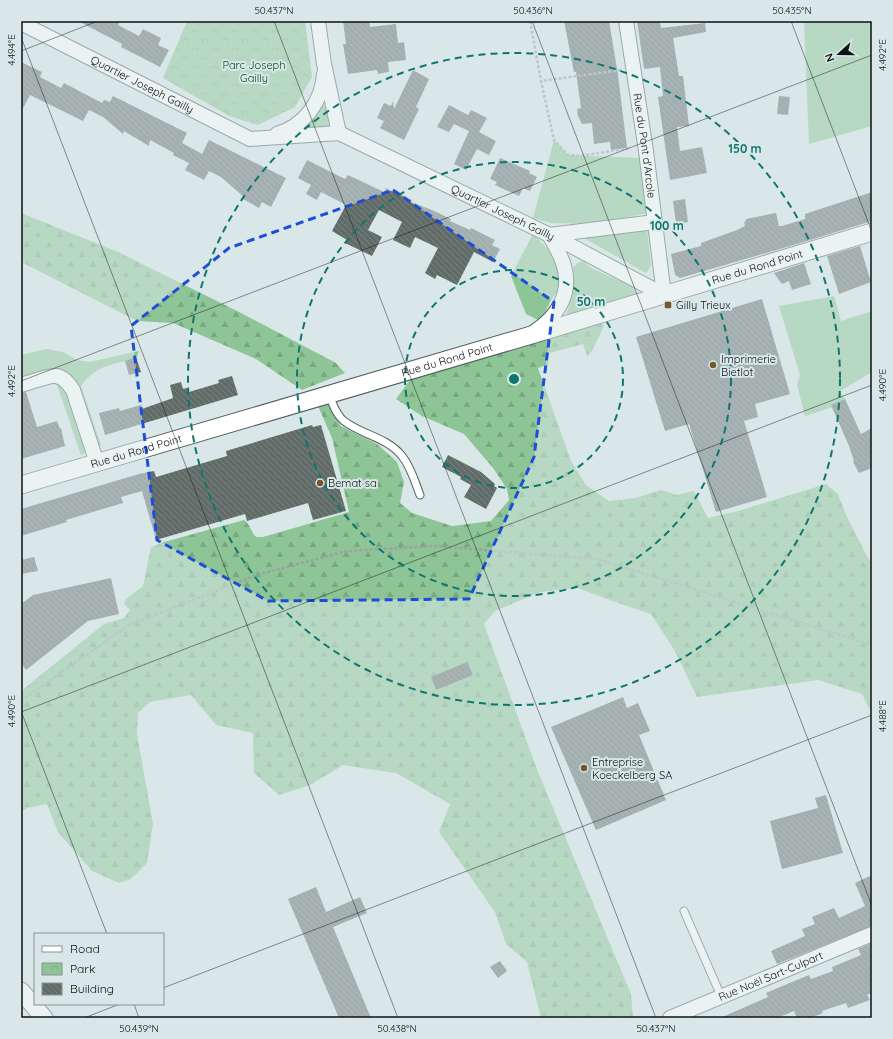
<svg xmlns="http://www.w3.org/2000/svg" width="893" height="1039" font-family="Quicksand,sans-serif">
<defs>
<pattern id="forest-firs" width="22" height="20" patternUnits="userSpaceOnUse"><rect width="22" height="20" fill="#8ec596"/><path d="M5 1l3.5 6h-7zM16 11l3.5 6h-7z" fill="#79a880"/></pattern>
<pattern id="park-crowns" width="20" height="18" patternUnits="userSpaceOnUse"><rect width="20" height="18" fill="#8ec596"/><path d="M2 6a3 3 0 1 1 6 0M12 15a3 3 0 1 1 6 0" fill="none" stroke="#79a880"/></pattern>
<pattern id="building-back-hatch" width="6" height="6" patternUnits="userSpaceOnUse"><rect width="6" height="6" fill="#616c68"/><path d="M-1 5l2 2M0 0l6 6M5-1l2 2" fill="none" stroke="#7b8380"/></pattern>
</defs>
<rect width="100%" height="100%" fill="#d9e7e8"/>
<!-- green -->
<path fill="#8ec596" d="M804,21H872V126L809,144Z
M322,104L327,109L329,126L304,134L294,132Z
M554,140L568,155L640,158L648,213L592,224L551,223L533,218Z
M647,228L651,266L646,273L584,238L598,233L625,234Z
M533,234L552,253L559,269L558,291L551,300L544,314L546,324L526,314L511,276Z
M583,261L591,268L632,286L636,294L565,318C571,300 575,287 573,267L578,263Z
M834,296L841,321L872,311V372L840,391L846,401L833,407L805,416L797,385L800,375L779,306Z
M46,349L63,352L77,360L90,362L139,351L136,358C112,365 96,365 81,386L101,445L81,455L55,379L21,390V355Z"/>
<!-- forest -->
<path fill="url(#forest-firs)" d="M21,213L118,252L241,313L336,363L345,373L302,390L256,359L173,323L137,321L21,262Z
M600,320L604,326L592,351L587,356L583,344L546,354L549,364L538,368L571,461L586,485L609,501L635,498L661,490L677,495L694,491L708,518L738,511L826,484L838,494L846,515L868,558L872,563V710L869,708L862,694L818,680L697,697L675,651L651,614L612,601L578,588L540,592L495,611L484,624L538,772L631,994L633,1018H541L527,962L506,944L495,912L439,832L450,804L396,773L343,765L310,785L279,795L254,773L253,733L216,725L191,695L150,702L138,713L137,734L153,824L147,863L131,879L119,883L92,871L58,832L47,804L27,808L21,812V691L104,624L124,618L130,610L124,604L126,599L143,586L151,547L164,542L244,520C250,524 251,532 256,537H263L349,512L332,438L318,406L328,404L341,426L377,444L397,462L404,482L400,503L412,513L452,526L491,521L509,500L507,489L493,468L464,434L422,416L396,399L413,376Z"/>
<!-- park -->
<path fill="url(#park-crowns)" d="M187,21H305L312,77L295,107L258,125L229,116L163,78Z"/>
<!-- building -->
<path fill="url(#building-back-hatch)" d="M78,21H120L118,25L139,36L143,29L161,38L158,45L169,50L160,67L121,47L122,44Z
M343,21H369L370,27L396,24L398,43L404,42L406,60L388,62L389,72L378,74L377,70L348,74L343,44H346Z
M564,21H609L618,75L627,148L611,150L610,142L594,144L592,123L582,124L578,116L577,109L581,108L576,72H574Z
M637,21H660L661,28L705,23L706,32L673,38L679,76H683L689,126L677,127L680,151L702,147L707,173L670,180L658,97L663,96L660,67L644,69Z
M21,62L42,72L40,77L61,88L64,83L102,103L104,100L110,102L113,96L187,133L182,143L202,154L209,140L286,178L271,207L262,202L259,208L243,199L244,197L221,177L209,171L204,180L185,170L189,163L173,155L174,153L150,140L149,146L124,131L123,134L103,117L89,110L83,121L30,95L21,112Z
M413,70L429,79L416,107L419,109L404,140L380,128L384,121L377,118L384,103L391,106L393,101L394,109Z
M779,96L790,97L788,115L777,114Z
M449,105L468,115L471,110L487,118L479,132L496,141L489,155L477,149L466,170L454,164L469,131L454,124L449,132L437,127Z
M500,158L530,171L529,173L537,177L530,191L523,188L519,196L495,185L497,182L490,179Z
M307,160L345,179L348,175L384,192L386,188L393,192V190L412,200L411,202L432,210L451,219L450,221L470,230L471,228L495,240L492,245L500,249L493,262L474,252L457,285L437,275L435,279L425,273L438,248L415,237L410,248L393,240L402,222L379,210L368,230L382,237L372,256L345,243L347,240L332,231L346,205L321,192L317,200L306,194L311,185L298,178Z
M872,192V221L797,244L680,278L675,275L671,254L701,246V243L737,230L745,226L744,222L746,221V219L776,213L779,226H782L805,219V214Z
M685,199L688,222L676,224L673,201Z
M860,246L871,282L839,294L827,256Z
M804,263L811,284L792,290L789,281L782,284L774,273Z
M762,299L790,394L755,404L758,417L744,421L767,497L716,512L689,424L665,431L636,337Z
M136,357L141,372L129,375L125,361Z
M232,376L238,395L105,435L99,413L119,408L120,411L141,405L142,409L173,398L170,385L181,382L183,389L187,388L189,392L219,383L218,380Z
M26,392L37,427L57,421L60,429L61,428L65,446L21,459V393Z
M845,399L861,434L872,428V468L859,473L853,462L854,461L849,446L831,405Z
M312,425L313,427L321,425L346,511L313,520L308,503L247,521L245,514L156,540L142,491L121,497L123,503L66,520L67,522L21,536V509L139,474L154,471L156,477L227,456L226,451Z
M448,455L481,472L495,484L494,486L497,488L486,509L464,497L471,485L460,479L461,477L442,467Z
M34,557L38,571L21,574V560Z
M111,578L119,614L88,621L26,670L21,663V604L33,595Z
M467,662L473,675L436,690L431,677Z
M623,697L627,708L638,703L650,731L639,735L666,800L596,830L551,727Z
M826,795L843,853L782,869L770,821L818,808L815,798Z
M872,875V926L777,964L771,951L805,936L802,929L815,924L812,917L834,908L839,918L865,906L855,883Z
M316,887L326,912L360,897L367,913L333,927L371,1018H339L288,899Z
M872,943V993L867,995L870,1000L848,1008L846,1003L822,1011L823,1013L810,1018H797L794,1011L777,1018H720L768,997L766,993L792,982L809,975L811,979L833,971L832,967L861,955L858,949Z
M500,961L507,971L498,978L490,967Z"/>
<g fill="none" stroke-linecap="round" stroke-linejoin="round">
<defs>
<path id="service" d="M329,395C333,404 336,415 344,421C362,435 387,437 402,456C411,467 415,482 420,495
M684,911L721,996"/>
<g id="minor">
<path d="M318,21L324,64L339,133"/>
<path id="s1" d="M626,21L646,151L664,295"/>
<path id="s2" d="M21,23L250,139L339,133L564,242L664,295"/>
<path d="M277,134C304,126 322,102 324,74"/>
<path d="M534,332C557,317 572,294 564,266C561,255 555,245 549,235L655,222"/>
<path d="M21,385C29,383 49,375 56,376C64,377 69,384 73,390L97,463"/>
<path id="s3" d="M670,1018L872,934"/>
</g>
<g id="tertiary">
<path id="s4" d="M21,485L538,333L872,232"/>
<path d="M21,991L44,1018"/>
</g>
</defs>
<!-- service casing -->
<use href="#service" stroke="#525e5f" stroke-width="9"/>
<!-- minor casing -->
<use href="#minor" stroke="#525e5f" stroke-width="16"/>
<!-- tertiary casing -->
<use href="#tertiary" stroke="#525e5f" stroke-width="19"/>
<!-- path -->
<path stroke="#98a2a3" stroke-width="2.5" stroke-dasharray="3 2" stroke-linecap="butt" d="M530,21L541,81
M621,70L541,81L554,140L568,155L579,156L631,148
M21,701L129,625L257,575L347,551L435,546L598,559L872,645"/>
<!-- service -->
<use href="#service" stroke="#fff" stroke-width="7"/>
<!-- minor -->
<use href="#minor" stroke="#fff" stroke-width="14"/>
<!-- tertiary -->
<use href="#tertiary" stroke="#fff" stroke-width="17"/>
</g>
<!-- marked area -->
<path d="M0 0H893V1039H0ZM393,190L554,302L534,457L469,599L268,601L157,540L131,326L229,248Z" fill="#d9e7e8" fill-opacity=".55" fill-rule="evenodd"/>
<path fill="none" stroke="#1d4ed8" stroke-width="3" stroke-dasharray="8 5" stroke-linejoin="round" d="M393,190L554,302L534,457L469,599L268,601L157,540L131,326L229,248Z"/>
<!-- ticks -->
<path fill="none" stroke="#0e1213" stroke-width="1" stroke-opacity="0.45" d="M274,21L656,1018M532,21L872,906M791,21L872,232M21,37L398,1018M21,51L98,21M21,381L872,55M21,711L107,934M21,712L872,385M163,988L872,715M134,1004L139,1018M84,1018L120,1004"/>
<!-- distance rings -->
<g fill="none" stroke="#0f766e" stroke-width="2" stroke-dasharray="7 5">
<circle cx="514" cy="379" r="109"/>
<circle cx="514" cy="379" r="217"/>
<circle cx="514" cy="379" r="326"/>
</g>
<!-- markers -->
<g fill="#75572c" stroke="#d9e7e8" stroke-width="1.5">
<rect x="664" y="301" width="8" height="8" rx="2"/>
<circle cx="713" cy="365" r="4"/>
<circle cx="320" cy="483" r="4"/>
<circle cx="584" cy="768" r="4"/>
</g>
<g text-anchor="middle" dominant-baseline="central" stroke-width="4" stroke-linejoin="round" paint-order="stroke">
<!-- park labels -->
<g font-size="11" fill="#004b1b" stroke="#d9e7e8">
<text x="254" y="65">Parc Joseph<tspan x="254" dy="13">Gailly</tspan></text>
</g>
<!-- street labels -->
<g font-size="11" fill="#0e1213" stroke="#d9e7e8">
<text stroke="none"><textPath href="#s2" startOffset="136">Quartier Joseph Gailly</textPath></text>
<text stroke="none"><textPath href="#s1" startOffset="126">Rue du Pont d'Arcole</textPath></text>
<text stroke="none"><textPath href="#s2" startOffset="528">Quartier Joseph Gailly</textPath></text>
<text stroke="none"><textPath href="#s4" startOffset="768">Rue du Rond Point</textPath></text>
<text stroke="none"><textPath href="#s4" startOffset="444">Rue du Rond Point</textPath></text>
<text stroke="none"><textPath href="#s4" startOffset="120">Rue du Rond Point</textPath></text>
<text stroke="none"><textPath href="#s3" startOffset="109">Rue Noël Sart-Culpart</textPath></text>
</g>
<!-- poi labels -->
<g font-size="11" fill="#0e1213" stroke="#d9e7e8" text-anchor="start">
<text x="676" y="305">Gilly Trieux</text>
<text x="721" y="359">Imprimerie<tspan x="721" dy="13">Bietlot</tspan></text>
<text x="328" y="483">Bemat sa</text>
<text x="592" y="762">Entreprise<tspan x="592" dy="13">Koeckelberg SA</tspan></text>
</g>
</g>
<circle cx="514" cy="379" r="6" fill="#0f766e" stroke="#d9e7e8" stroke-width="2"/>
<g font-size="12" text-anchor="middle" font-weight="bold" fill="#0f766e" stroke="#d9e7e8" stroke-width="4" stroke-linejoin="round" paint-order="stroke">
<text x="745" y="153">150 m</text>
<text x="667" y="230">100 m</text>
<text x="591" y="306">50 m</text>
</g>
<!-- border -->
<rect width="893" height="1039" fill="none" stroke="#d9e7e8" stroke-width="44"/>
<!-- legend -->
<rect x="34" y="933" width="130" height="72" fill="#d9e7e8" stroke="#889293"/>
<rect x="42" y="946" width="20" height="6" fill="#ffffff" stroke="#889293"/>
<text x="70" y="953" font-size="12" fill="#0e1213">Road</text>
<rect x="42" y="963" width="20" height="12" fill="url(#park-crowns)" stroke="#889293"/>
<text x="70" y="973" font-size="12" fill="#0e1213">Park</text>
<rect x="42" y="983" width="20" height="12" fill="url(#building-back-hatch)" stroke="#889293"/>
<text x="70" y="993" font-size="12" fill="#0e1213">Building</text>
<!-- north arrow -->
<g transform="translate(839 54) rotate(249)" stroke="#d9e7e8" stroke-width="3" paint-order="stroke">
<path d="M0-3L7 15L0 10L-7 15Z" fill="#0e1213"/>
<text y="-6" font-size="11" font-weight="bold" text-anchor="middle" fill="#0e1213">N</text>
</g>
<rect x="22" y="22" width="849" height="995" fill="none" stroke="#0e1213" stroke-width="1.5"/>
<g font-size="10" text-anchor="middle" fill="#0e1213">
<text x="274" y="14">50.437°N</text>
<text x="533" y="14">50.436°N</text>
<text x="792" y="14">50.435°N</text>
<text transform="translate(11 50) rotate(-90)" y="4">4.494°E</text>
<text transform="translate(882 55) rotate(-90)" y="4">4.492°E</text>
<text transform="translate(11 381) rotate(-90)" y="4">4.492°E</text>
<text transform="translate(882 385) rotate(-90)" y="4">4.490°E</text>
<text transform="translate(11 711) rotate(-90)" y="4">4.490°E</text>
<text transform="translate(882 716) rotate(-90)" y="4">4.488°E</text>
<text x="139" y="1032">50.439°N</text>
<text x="397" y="1032">50.438°N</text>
<text x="656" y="1032">50.437°N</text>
</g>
</svg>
